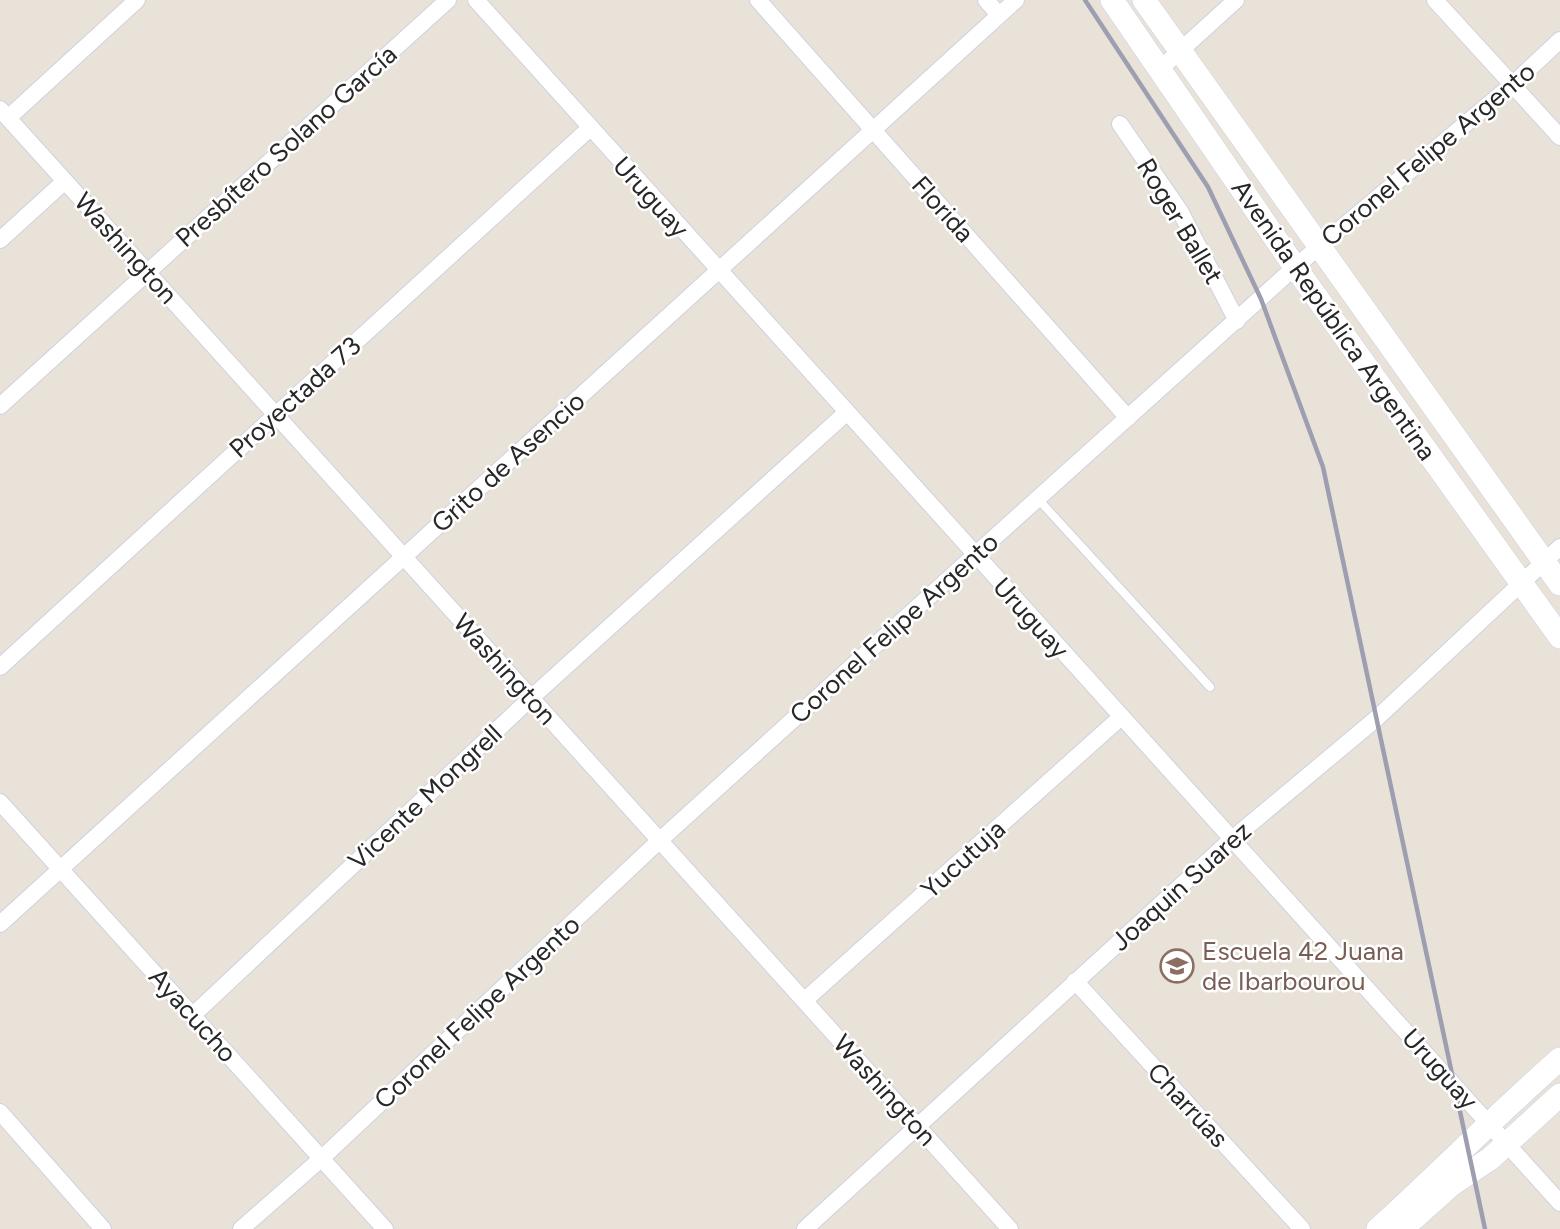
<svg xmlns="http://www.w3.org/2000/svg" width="1560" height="1229" font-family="Figtree,sans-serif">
<rect width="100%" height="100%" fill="#e9e2d9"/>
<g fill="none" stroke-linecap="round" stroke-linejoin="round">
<defs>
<path id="lane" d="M1038,499L1210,687"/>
<path id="street" d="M476,0L1560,1203
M758,0L1128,418
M986,0L999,15
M1435,0L1560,137
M1160,69L1236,0
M0,109L1010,1229
M8,118L137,0
M1120,124L1180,211L1237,321
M0,240L65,181
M0,406L448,0
M0,667L590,128
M0,802L385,1229
M0,924L1016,0
M1075,981L1302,1229
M805,1000L1120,718
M193,1015L531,698L846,413
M0,1112L103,1229
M241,1229L322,1158L659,841L975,555L1295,267L1512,85L1560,40
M805,1229L1231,840L1377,718L1560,547"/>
<path id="secondary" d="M1112,0L1295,267L1560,637
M1144,0L1560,584
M1378,1229C1440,1173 1497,1114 1560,1059
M1402,1229L1451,1185L1491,1158L1560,1095"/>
</defs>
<!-- lane casing -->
<use href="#lane" stroke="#cfd1df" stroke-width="10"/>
<!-- street casing -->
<use href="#street" stroke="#cfd1df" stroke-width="18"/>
<!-- secondary casing -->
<use href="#secondary" stroke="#cfd1df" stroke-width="24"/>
<!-- lane -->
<use href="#lane" stroke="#fff" stroke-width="8"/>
<!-- street -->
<use href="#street" stroke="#fff" stroke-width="16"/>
<!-- secondary -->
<use href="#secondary" stroke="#fff" stroke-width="23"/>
<!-- rail -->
<path stroke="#9d9fb0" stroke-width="4.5" d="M1085,0L1208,187L1261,299L1323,467L1485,1229"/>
</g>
<!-- icons -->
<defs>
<symbol id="school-ring" viewBox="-11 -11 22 22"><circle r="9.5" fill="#fff" stroke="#8d6e63" stroke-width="1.5"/><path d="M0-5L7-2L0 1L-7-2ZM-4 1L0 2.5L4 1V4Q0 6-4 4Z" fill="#8d6e63"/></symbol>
</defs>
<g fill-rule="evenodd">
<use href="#school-ring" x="1158" y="947" width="38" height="38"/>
</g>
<g text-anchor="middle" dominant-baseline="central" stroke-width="5" stroke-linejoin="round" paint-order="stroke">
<!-- street labels -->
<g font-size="26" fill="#272727" stroke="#fff">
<text transform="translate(286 146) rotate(-42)">Presbítero Solano García</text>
<text transform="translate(1428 154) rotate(-40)">Coronel Felipe Argento</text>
<text transform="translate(651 197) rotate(48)">Uruguay</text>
<text transform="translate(943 209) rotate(48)">Florida</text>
<text transform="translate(1180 221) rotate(59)">Roger Ballet</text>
<text transform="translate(126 248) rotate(48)">Washington</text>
<text transform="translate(1334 320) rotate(55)">Avenida República Argentina</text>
<text transform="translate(295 397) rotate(-42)">Proyectada 73</text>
<text transform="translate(508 462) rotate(-42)">Grito de Asencio</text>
<text transform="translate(1031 618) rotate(48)">Uruguay</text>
<text transform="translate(894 628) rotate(-42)">Coronel Felipe Argento</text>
<text transform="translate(505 669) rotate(48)">Washington</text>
<text transform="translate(425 797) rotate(-43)">Vicente Mongrell</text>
<text transform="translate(963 859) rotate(-42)">Yucutuja</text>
<text transform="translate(1181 886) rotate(-42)">Joaquin Suarez</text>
<text transform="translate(477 1012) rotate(-43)">Coronel Felipe Argento</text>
<text transform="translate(193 1015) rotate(48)">Ayacucho</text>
<text transform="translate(1440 1069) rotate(48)">Uruguay</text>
<text transform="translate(885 1090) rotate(48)">Washington</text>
<text transform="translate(1188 1105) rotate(47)">Charrúas</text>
</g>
<!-- education labels -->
<g font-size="26" fill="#785e54" stroke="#fff" text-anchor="start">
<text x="1202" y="951">Escuela 42 Juana<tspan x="1202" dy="30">de Ibarbourou</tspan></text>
</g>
</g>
</svg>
